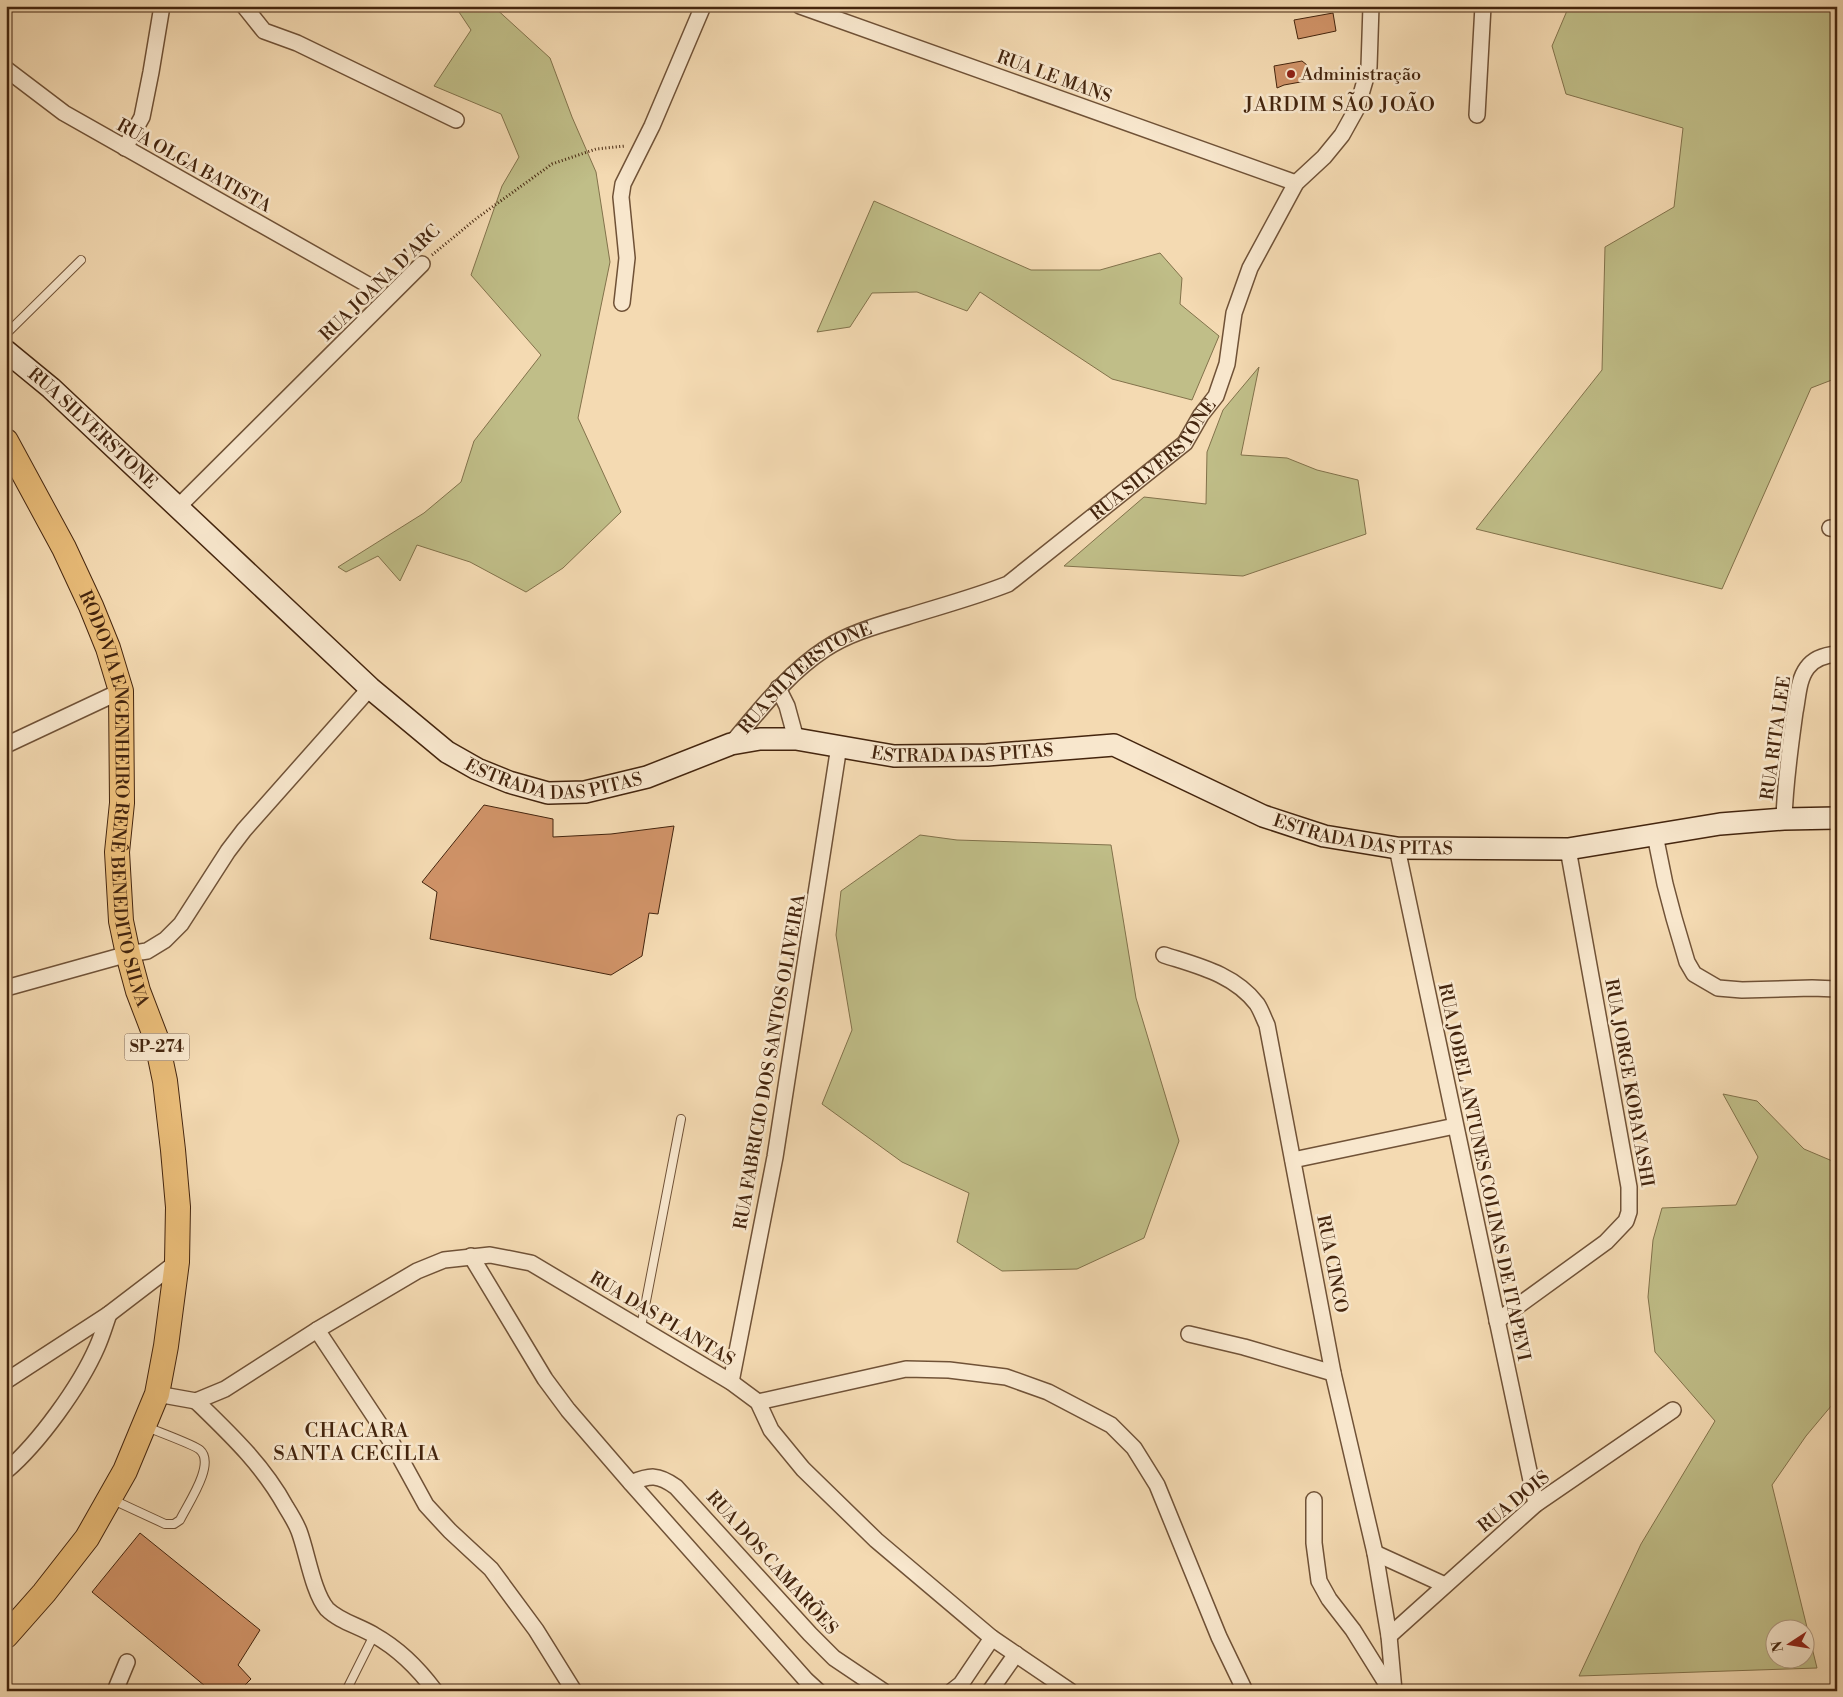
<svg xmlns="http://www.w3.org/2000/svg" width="1843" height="1697" font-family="'Libre Bodoni',serif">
<rect width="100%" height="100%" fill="#f4dab2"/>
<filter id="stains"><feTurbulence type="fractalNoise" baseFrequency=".004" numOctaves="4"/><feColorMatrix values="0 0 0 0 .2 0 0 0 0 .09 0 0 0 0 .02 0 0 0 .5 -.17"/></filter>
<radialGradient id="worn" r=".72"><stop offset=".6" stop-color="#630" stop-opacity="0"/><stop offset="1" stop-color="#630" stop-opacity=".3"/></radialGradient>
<!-- green -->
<path fill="#c0be88" stroke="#82724b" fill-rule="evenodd" d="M455,6H493L550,58L572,117L596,172L610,262L578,418L621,512L563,568L526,592L470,562L417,545L400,581L378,556L346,572L338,567L424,513L461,482L474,441L541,355L471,275L502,186L519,157L501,114L434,86L471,30Z
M1569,6H1837V378L1811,388L1722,589L1476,529L1602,370L1605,247L1674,207L1683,128L1566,94L1552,46Z
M874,201L1031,270H1100L1160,253L1182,278L1180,304L1219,336L1192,400L1112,379L980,292L967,311L917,292L872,293L850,327L817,332Z
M1259,367L1241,455L1287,458L1317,470L1358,480L1366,534L1243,576L1064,566L1144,497L1206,504L1207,452L1223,410Z
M920,835L957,840L1111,845L1136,998L1179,1141L1144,1238L1077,1269L1002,1271L957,1242L969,1193L902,1162L822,1104L852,1030L836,935L841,891Z
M1723,1094L1757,1101L1804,1149L1837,1163V1399L1806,1436L1772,1485L1817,1668L1579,1676L1641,1544L1715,1421L1655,1352L1648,1297L1653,1240L1662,1208L1736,1205L1758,1157ZM1776,1630H1806V1660H1776Z"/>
<!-- building -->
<path fill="#d09368" stroke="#44250e" d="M1333,13L1336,31L1298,39L1294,20Z
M1302,61L1307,65L1306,81L1284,85L1277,88L1274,66Z
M484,805L553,819V837L611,834L674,826L658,914L649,913L642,956L611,975L430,939L437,892L422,882Z
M140,1533L260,1630L238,1665L251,1679L239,1691H211L92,1592Z"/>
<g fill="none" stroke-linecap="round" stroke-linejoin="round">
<defs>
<path id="lane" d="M6,334L81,260
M641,1327L681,1119
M111,1499L165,1524H174L180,1520C187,1505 216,1464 200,1450C195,1445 156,1431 147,1427
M346,1691L374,1635"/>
<g id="street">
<path d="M244,6L264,31L297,43L456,120"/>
<path d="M800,6L1296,183"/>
<path d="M6,69L64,113L370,286"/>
<path d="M1477,115L1483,6"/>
<path d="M125,148L142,117L151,72L162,6"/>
<path d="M622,303L627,258L621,197L623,184L652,126L703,6"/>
<path d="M178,507L422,264"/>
<path d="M1830,528L1837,529"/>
<path d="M778,688L787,706L796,739"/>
<path id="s1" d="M731,744C760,710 787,674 825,649C849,633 879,625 906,617C941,606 975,597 1008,584L1185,443L1201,415L1216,396L1227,364L1234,313L1250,268L1296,183L1324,157L1342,135L1357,108L1369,67L1371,6"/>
<path d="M6,745L121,691"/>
<path d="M1784,819C1785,782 1790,749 1795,712C1798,698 1798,680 1807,668C1814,658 1825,655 1837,654"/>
<path d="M1655,835L1665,884L1674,918L1687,962L1694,974L1718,988L1742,990L1812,988L1837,989"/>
<path d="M1397,848L1536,1504"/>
<path d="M1164,955C1198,966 1234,974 1257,1004C1261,1010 1264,1019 1267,1025L1333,1373L1375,1553L1389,1636L1394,1691"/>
<path d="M6,988L128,954L147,951L165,940L181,924L228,851L244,830L370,688"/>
<path d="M1293,1160L1455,1126"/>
<path d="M471,1256L545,1379L568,1410L631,1483L806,1680L818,1691"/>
<path d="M1497,1321L1606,1242L1626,1221L1629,1212V1187L1568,849"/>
<path d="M317,1330L392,1443L426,1505L450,1531L491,1569L536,1630L574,1691"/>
<path d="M1189,1334L1244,1347L1333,1373"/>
<path d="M6,1381L109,1314L177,1262"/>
<path d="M731,1382L775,1157L839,746"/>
<path d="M157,1394L196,1401L225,1389L317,1330L417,1271L444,1260L490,1255L531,1263L731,1382L758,1402L771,1430L803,1469L876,1540L992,1638L1070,1691"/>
<path d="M196,1401C230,1434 263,1465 286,1507C291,1515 296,1523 299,1531C307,1552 313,1593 327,1609C339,1621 359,1626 374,1635C399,1649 418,1668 435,1691"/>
<path d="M758,1402L906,1369L949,1370L1006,1377L1048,1392L1111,1425L1134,1448L1157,1485L1219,1637L1245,1691"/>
<path d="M6,1471C39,1443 80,1386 97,1347C102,1336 105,1325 109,1314"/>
<path d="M631,1483C650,1475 658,1474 676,1487L810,1634L834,1658L883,1691"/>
<path d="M1314,1500V1543L1319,1581L1329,1599L1353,1630L1391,1691"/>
<path d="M1375,1553L1445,1585"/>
<path d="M1389,1636L1536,1504L1673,1410"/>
<path d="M115,1691L127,1662"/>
<path d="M952,1691L961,1684L992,1638"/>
<path d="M990,1691L1016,1654"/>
</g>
<g id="secondary">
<path id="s2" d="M6,351L51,388L370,688L447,752L477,769L509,782L548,793L585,792L618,784L647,777L731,744L760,739H796L894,756L987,755L1114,745L1263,816L1324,836L1397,848L1568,849L1720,824L1784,819L1837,818"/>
</g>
<g id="primary">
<path id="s3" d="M6,441L64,548L91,606L108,648L121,691L122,803L117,852L121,921L128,954L138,991L156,1038L165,1081L173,1150L178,1207L177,1262L166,1346L157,1394L125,1471L87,1538L44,1593L6,1636"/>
</g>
</defs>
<!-- lane casing -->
<use href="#lane" stroke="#705237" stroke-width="10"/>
<!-- street casing -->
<use href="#street" stroke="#705237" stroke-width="18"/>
<!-- secondary casing -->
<use href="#secondary" stroke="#44250e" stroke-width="24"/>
<!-- primary casing -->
<use href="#primary" stroke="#44250e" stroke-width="26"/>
<!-- path -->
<path stroke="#44250e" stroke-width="3" stroke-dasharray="1 2.5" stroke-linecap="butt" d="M432,255L477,218L552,164L596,149L625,146"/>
<!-- lane -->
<use href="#lane" stroke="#f8e7cd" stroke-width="8"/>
<!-- street -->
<use href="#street" stroke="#f8e7cd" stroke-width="15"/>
<!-- secondary -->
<use href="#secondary" stroke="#f8e7cd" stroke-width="21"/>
<!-- primary -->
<use href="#primary" stroke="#eabd79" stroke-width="24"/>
</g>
<!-- markers -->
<circle fill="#8f2418" stroke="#f8e7cd" stroke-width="2" cx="1291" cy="74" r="5"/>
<g text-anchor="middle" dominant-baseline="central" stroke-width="5" stroke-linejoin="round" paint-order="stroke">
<!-- shield labels -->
<rect fill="#f8e7cd" stroke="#7a5f47" stroke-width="1" x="124.5" y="1033.5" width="65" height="27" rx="4"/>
<g font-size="16" font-weight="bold" fill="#44250e">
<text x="157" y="1047">SP-274</text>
</g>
<!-- poi labels -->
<g font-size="18" fill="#44250e" stroke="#f8e7cd" text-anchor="start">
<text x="1301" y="74">Administração</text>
</g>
<!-- street labels -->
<g font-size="18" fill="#44250e" stroke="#f8e7cd">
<text transform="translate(1054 77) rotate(20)">RUA LE MANS</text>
<text transform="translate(194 166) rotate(29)">RUA OLGA BATISTA</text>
<text transform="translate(380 283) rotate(-44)">RUA JOANA D'ARC</text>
<text stroke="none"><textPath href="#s2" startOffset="116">RUA SILVERSTONE</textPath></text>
<text stroke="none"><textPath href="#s1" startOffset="521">RUA SILVERSTONE</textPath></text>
<text stroke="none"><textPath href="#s1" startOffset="101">RUA SILVERSTONE</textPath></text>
<text transform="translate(1776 738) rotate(-82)">RUA RITA LEE</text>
<text stroke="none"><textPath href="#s2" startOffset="1130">ESTRADA DAS PITAS</textPath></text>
<text stroke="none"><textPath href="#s2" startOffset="710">ESTRADA DAS PITAS</textPath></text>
<text stroke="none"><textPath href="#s3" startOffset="382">RODOVIA ENGENHEIRO RENÊ BENEDITO SILVA</textPath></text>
<text stroke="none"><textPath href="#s2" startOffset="1550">ESTRADA DAS PITAS</textPath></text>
<text transform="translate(770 1062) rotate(-80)">RUA FABRICIO DOS SANTOS OLIVEIRA</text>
<text transform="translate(1629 1083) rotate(80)">RUA JORGE KOBAYASHI</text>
<text transform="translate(1484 1172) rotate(78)">RUA JOBEL ANTUNES COLINAS DE ITAPEVI</text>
<text transform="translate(1332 1264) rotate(79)">RUA CINCO</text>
<text transform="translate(662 1319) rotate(31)">RUA DAS PLANTAS</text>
<text transform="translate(1514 1502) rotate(-39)">RUA DOIS</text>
<text transform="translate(772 1563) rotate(48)">RUA DOS CAMARÕES</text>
</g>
<!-- quarter labels -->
<g font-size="20" letter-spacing="1" fill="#44250e" stroke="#f8e7cd">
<text x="1340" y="105">JARDIM SÃO JOÃO</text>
<text x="357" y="1431">CHACARA<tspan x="357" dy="23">SANTA CECILIA</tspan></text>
</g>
</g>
<!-- margin -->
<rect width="1843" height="1697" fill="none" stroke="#f4dab2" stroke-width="25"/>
<rect x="8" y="8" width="1828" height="1682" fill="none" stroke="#44250e" stroke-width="2.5"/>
<rect x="12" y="12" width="1818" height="1672" fill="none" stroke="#44250e"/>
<!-- north arrow -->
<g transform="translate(1790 1644) rotate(258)"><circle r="24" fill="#f8e7cd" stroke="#b09981"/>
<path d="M0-4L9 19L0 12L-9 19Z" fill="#8f2418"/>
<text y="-8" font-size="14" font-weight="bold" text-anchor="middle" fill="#44250e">N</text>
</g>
<rect width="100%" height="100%" filter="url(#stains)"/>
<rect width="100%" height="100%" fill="url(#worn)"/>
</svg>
